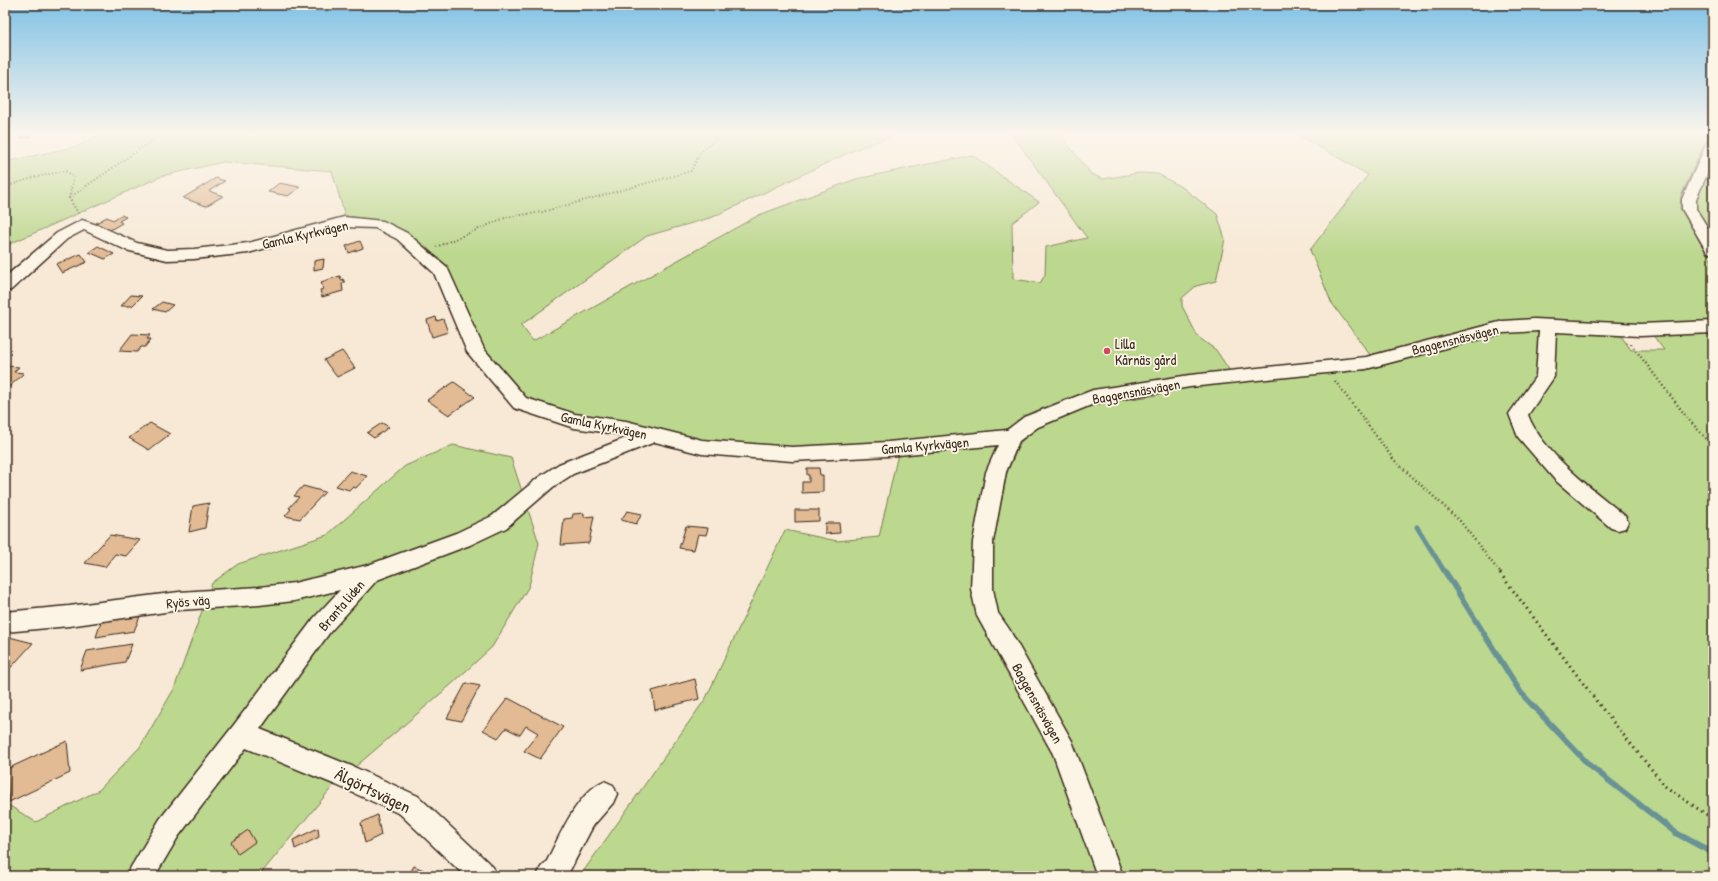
<svg xmlns="http://www.w3.org/2000/svg" width="1718" height="881" font-family="'Patrick Hand',sans-serif">
<rect width="100%" height="100%" fill="#f7e9d5"/>
<filter id="ink" filterUnits="userSpaceOnUse"><feTurbulence type="fractalNoise" baseFrequency=".025" numOctaves="2"/><feDisplacementMap in="SourceGraphic" scale="8" xChannelSelector="R" yChannelSelector="G"/><feConvolveMatrix kernelMatrix="1 2 1 2 8 2 1 2 1" color-interpolation-filters="sRGB"/></filter>
<g filter="url(#ink)">
<!-- green -->
<path fill="#bcd78e" stroke="#7c8056" d="M102,133H900L852,151L713,217L647,236L521,325L533,341L759,215L856,179L972,155L1039,202L1012,223L1013,279L1040,283L1045,275L1046,247L1087,238L1011,133H1059L1091,174L1103,179L1139,173L1158,174L1183,188L1217,214L1225,239L1216,281L1196,286L1182,298V306L1198,337L1216,350L1230,371L1027,417L1001,432L888,443L792,448L707,443L578,417L528,400L481,349L445,269L407,234L383,221L345,216L332,171L223,162L162,176L5,246V162L78,146Z
M1295,133H1709L1681,196L1680,208L1713,263V321L1634,326L1531,320L1496,322L1370,355L1331,302L1310,250L1368,175Z
M1713,164V239L1695,209V199Z
M1538,330L1619,333L1631,350H1664L1652,334L1713,332V876H1119L995,613L990,587L993,545L1007,473L1020,443L1038,426L1063,415L1097,404L1152,396L1193,385L1365,370L1458,346L1507,331Z
M994,444L999,451L972,586L1054,749L1103,876H580L706,698L785,530L837,541L879,537L898,454Z
M453,445L511,458L539,543L529,586L492,647L453,683L333,786L259,876H5V803L36,822L99,790L140,747L174,689L212,583L238,564L327,535L405,466Z"/>
<g fill="none" stroke-linecap="round" stroke-linejoin="round">
<!-- stream-far1 -->
<path stroke="#699295" stroke-width="5" d="M1417,527L1446,574"/>
<!-- stream -->
<path stroke="#699295" stroke-width="6" d="M1446,573L1521,693L1589,765L1676,833L1713,853"/>
</g>
<!-- building -->
<path fill="#e2ba93" stroke="#3b2a1e" d="M22,133H31L30,137L21,138Z
M216,178L225,181L209,191L223,196L206,206L183,198Z
M279,183L300,187L288,196L268,192Z
M121,215L126,217L119,221L122,223L110,230L96,223L107,217L113,220Z
M360,241L363,248L349,253L346,246Z
M98,246L114,254L105,259L89,252Z
M81,254L87,262L62,273L56,264Z
M324,259L323,268L314,270V261Z
M340,276L341,280L343,279L345,283L342,284L343,291L322,297L320,290L323,289L321,282Z
M131,295L142,296L132,306H121Z
M162,302L173,305L165,312L153,309Z
M436,317L437,321L443,319L448,332L432,337L427,320Z
M132,334L150,335L147,339H151L145,347H141L137,352L119,351Z
M342,351L355,368L337,377L324,360Z
M9,366L19,367L14,372L24,373L7,389H5V370Z
M454,382L475,397L449,415L427,400Z
M150,423L170,434L149,450L129,438Z
M382,423L389,427L374,438L367,433Z
M807,468H819L820,475H823V492L802,493V482H809V475H807Z
M350,471L367,476L356,488L352,487L349,490L336,486Z
M303,486L325,492L300,519L285,516L291,509L289,508L299,497L294,496Z
M209,503L205,528L189,532L193,506Z
M795,510H819V521L795,522Z
M627,511L642,514L636,524L621,520Z
M584,513V517L594,516L589,543L561,545L564,519L572,518L573,514Z
M825,523H839L840,533L825,534Z
M686,526L708,528L706,535L698,534L694,550L679,548Z
M110,535L140,540L126,556L115,554L105,567L85,563Z
M141,614L134,631L96,637L102,619Z
M5,636L33,643L5,674Z
M132,644L125,662L80,670L87,651Z
M695,679L699,699L655,710L652,691Z
M466,683L480,686L461,721L447,718Z
M508,698L563,727L540,759L524,751L538,733L526,726L520,735L506,728L498,738L483,730Z
M67,741L70,773L9,802L7,769Z
M377,815L381,835L365,843L361,823Z
M318,828L319,837L295,849L293,840Z
M248,830L255,842L238,854L231,842Z
M414,866L428,872L426,876H408Z"/>
<g fill="none" stroke-linecap="round" stroke-linejoin="round">
<defs>
<path id="minor" d="M1713,141V161L1696,199V209L1713,236V254L1707,252L1682,209V199L1706,145L1708,142Z
M344,217L383,221L407,233L447,267L484,349L526,398L575,414L626,421L702,440L792,447L888,442L1007,430L1024,417L1093,390L1190,375L1366,357L1503,321L1534,319L1640,324L1713,321V333L1640,336L1556,332L1554,377L1528,415C1543,454 1593,489 1625,516L1628,522L1625,528L1618,530L1611,528L1555,480L1518,437L1509,414L1536,376L1539,331L1503,333L1366,369L1190,387L1096,403L1038,427L1019,441L1006,472L993,542V589L998,613L1009,629L1072,741L1123,876H1097L1053,754L977,616L971,589L973,542L986,472L998,445L888,456L792,461L702,454L655,442L573,474L553,487L506,528L470,545L377,580L330,632L260,729L354,767L418,796L493,867L497,876H465L400,814L336,785L246,748L178,837L155,876H127L131,867L160,819L233,726L314,618L340,590L294,601L259,605L179,610L69,626L5,632V612L69,606L179,592L259,587L294,583L368,565L456,533L492,516L539,477L559,464L631,436L574,428L514,408L467,352L434,273L397,239L375,228L344,227L248,253L194,259L167,260L126,250L84,230L67,239L11,290L5,291V277L57,233L82,220L100,226L137,243L167,250L194,249L248,243Z
M604,781L613,785L617,794L613,803L593,826L567,876H537L541,867L547,861C560,835 577,793 604,781Z"/>
</defs>
<!-- minor casing -->
<use href="#minor" stroke="#3b2a1e" stroke-width="3"/>
<!-- path-far2 -->
<path stroke="#3b2a1e" stroke-width="2" stroke-dasharray="1 2.5" stroke-linecap="butt" d="M5,135L7,133
M5,187L35,177L65,171L74,176L69,198L78,213
M69,198L163,133
M436,247L507,217L542,212L691,171L700,153L722,133"/>
<!-- path-far1 -->
<path stroke="#3b2a1e" stroke-width="2.5" stroke-dasharray="1 3" stroke-linecap="butt" d="M1631,344L1689,420L1713,446
M1335,381L1394,460L1460,521L1501,574"/>
<!-- path -->
<path stroke="#3b2a1e" stroke-width="3" stroke-dasharray="1.5 4" stroke-linecap="butt" d="M1500,573L1604,711L1666,787L1713,819"/>
<!-- minor -->
<use href="#minor" fill="#fcf5e5" fill-rule="evenodd"/>
</g>
</g>
<!-- sky -->
<linearGradient id="sky" x2="0" y2="1"><stop stop-color="#81c2e6"/><stop offset="0.52" stop-color="#fbf5ec"/><stop offset="1" stop-color="#fbf5ec" stop-opacity="0"/></linearGradient>
<rect width="1718" height="256" fill="url(#sky)"/>
<!-- markers -->
<circle fill="#d1495b" stroke="#fcf5e5" stroke-width="1.5" cx="1107" cy="351" r="4"/>
<g text-anchor="middle" dominant-baseline="central" stroke-width="3.5" stroke-linejoin="round" paint-order="stroke">
<!-- street labels -->
<g font-size="14" fill="#3b2a1e" stroke="#fcf5e5">
<text transform="translate(305 234) rotate(-13)">Gamla Kyrkvägen</text>
<text transform="translate(1455 339) rotate(-14)">Baggensnäsvägen</text>
<text transform="translate(1136 391) rotate(-10)">Baggensnäsvägen</text>
<text transform="translate(604 425) rotate(12)">Gamla Kyrkvägen</text>
<text transform="translate(925 445) rotate(-5)">Gamla Kyrkvägen</text>
<text transform="translate(188 601) rotate(-5)">Ryös väg</text>
<text transform="translate(341 605) rotate(-49)">Branta liden</text>
<text transform="translate(1038 703) rotate(61)">Baggensnäsvägen</text>
</g>
<!-- poi labels -->
<g font-size="14" fill="#3b2a1e" stroke="#fcf5e5" text-anchor="start">
<text x="1115" y="343">Lilla<tspan x="1115" dy="16">Kårnäs gård</tspan></text>
</g>
<!-- near-street labels -->
<g font-size="17" fill="#3b2a1e" stroke="#fcf5e5">
<text transform="translate(373 790) rotate(26)">Älgörtsvägen</text>
</g>
</g>
<!-- margin -->
<rect width="1718" height="881" fill="none" stroke="#fcf5e5" stroke-width="20"/>
<rect x="10" y="10" width="1698" height="861" fill="none" stroke="#3b2a1e" stroke-width="1.5" filter="url(#ink)"/>
</svg>
